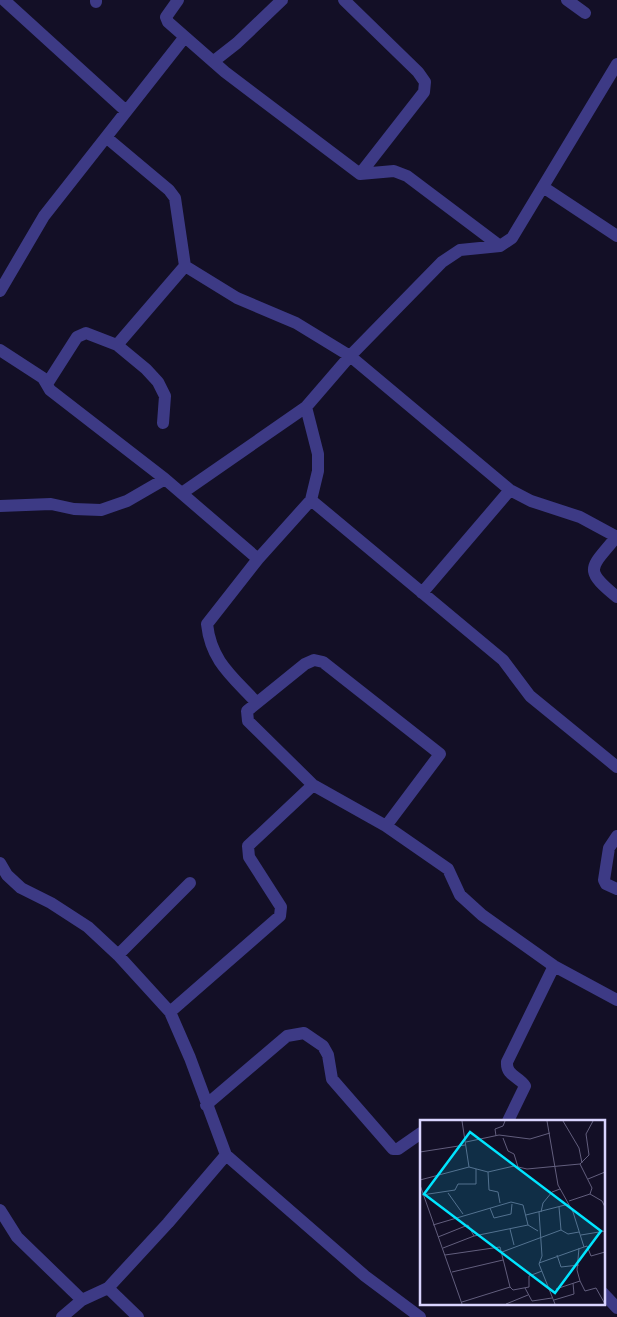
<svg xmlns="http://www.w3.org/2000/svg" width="617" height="1317" font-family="'IBM Plex Sans',sans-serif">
<rect width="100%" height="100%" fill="#130f26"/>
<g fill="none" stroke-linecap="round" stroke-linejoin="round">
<!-- street -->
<path stroke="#3d3a85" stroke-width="12" d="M4,0L126,111
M178,0L166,17L168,22L225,72L360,174L394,171L407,176L500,246
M344,0L418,72L425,82L424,92L360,174
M567,0L585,13
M96,2V0
M214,61L237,43L282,0
M107,138L169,190L175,198L185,266L117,345
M543,187L617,236
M185,266L237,298L296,323L350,356L510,490L531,501L580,517L617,537
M0,291L44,216L184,38
M0,350L43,378L50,390L165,479L258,559
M47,384L77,337L86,333L117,345L146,369L158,382L165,396L163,423
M182,493L306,407L350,356L442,262L460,250L500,246L512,238L617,64
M311,500L503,660L530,696L617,767
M0,506L51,504L74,509L101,510L127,501L165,479
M617,536C592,568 581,568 617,597
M422,593L510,490
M256,702C232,676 211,661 207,624L258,559L311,500L318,471V454L306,407
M386,826L440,754L323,662L314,660L305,664L247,711L248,721L313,785L386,826L448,869L460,895L482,915L554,966L617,1000
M617,836L609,848L604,880L606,884L617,889
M0,863L7,875L21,888L51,903L88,927L118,955L170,1012L190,1058L226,1155L365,1276L420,1317
M118,955L190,883
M170,1012L280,916L281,907L249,857L248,846L313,785
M206,1105L287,1036L304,1033L323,1046L328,1055L332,1079L393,1149H398L421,1133
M508,1121L525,1086C519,1076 506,1076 507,1062L554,966
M0,1210L17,1237L82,1300
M108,1288L138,1317
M603,1293L617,1308
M62,1317L82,1300L108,1288L168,1223L226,1155"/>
</g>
<!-- overview -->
<g transform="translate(420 1120)">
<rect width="185" height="185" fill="#130f26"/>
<path fill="none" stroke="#625e7d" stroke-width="1" d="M42,1L49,47M127,1L138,65L153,92L164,127L167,126L171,136L185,132M143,1L159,28L162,43M76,16L75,9L83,6L85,1M83,18L88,31L94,34L98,47M46,22L79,15L110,19L130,13M0,32L45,25M160,44L172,68L170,74M68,52L69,70L78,72L80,83M168,59L185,52M0,60L49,47L68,52L94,46L107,49L160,44L169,35L166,14L173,1M0,65L42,184M28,73L43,94M170,74L182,81L185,87M2,75L35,70L38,64H56V49M149,81L170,74M139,87L141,110L148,114L159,112M70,88L74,98L91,94L92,84M119,92L122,136L119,144L135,184M121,92L123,83L132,72L140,69M106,95L149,84M13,105L91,82L103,85L108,105L118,111M90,109L94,125M161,115L185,111M18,117L48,105L54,116M23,128L54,116L108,105M159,128L157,150L160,161L165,171L176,168L185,184M82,132L141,110M25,135L80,127L90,167M137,135L141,147L159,145M119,143L164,127M32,152L83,140M105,168L112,181L132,178M136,169L160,161M134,180L154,174L153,163M42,182L90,167L93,170L109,167V156L122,151M86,184L108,175"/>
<path fill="#00e5ff" fill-opacity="0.15" stroke="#00e5ff" stroke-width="2.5" d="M50,12L181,111L135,173L4,74Z"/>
<rect width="185" height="185" fill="none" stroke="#d9d4ff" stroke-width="2.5"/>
</g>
</svg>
